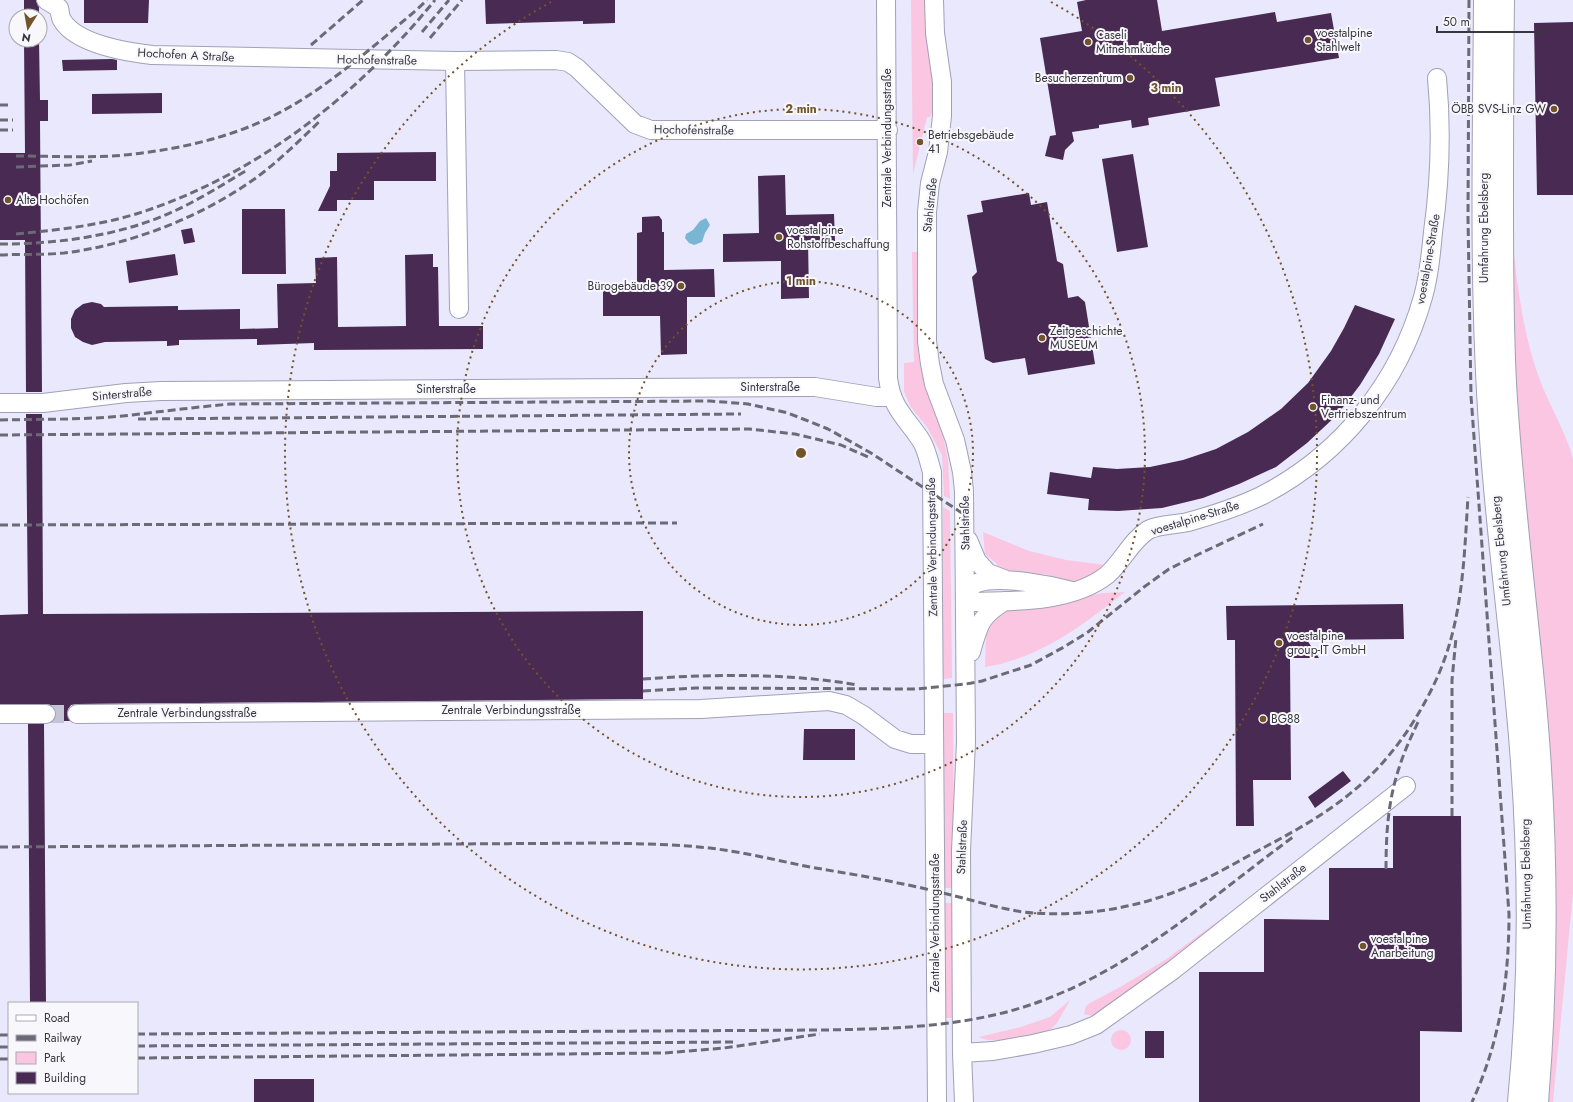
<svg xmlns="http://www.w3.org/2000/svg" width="1573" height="1102" font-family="Jost,sans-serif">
<rect width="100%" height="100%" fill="#e9e8fc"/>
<!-- green -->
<path fill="#fac6e1" d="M911,0H926L935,93L934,107L930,117H927L913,174Z
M1513,246C1518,292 1524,339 1541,383C1551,409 1566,432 1573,459V893L1553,1102H1547L1515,403Z
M912,252H917L919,357L922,375L942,431L948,460L950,499L944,496L942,455L927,427L910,406L904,391V363L914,362Z
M943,507L950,511L952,678L943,679Z
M983,532L1029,551L1066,560L1106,565L1088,577L1077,582H1066L1045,574L1027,575L995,570L997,564L985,554Z
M1125,592C1080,627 1042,657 985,667L986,635L1000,610L1103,593Z
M944,713H953L954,888H945Z
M1274,880L1167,964L1122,994L1103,1012L1093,1016L1084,1014L1086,1006L1090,1003L1122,986L1165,960Z
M945,903H955V1018H946Z
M1070,1000L1057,1023L1051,1029C1033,1036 996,1046 979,1037L1021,1027L1050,1017Z
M1111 1040a10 10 0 1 1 20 0a10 10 0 1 1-20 0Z"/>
<!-- water -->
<path fill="#79b6d4" d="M706,218L710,225L705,233L702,242L694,245L689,243L685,238L686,234L693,230L700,221Z"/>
<!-- building -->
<path fill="#482a52" d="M24,0H36L39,7V16H24Z
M84,0H149L148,23H84Z
M485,0H615V23L583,24V21L486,24Z
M1086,0H1157L1162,31L1275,12L1277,22L1331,13L1339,58L1215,78L1220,106L1148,118L1149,125L1132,128L1131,120L1099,125V128L1072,132L1074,141L1065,150L1063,160L1045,156L1050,136L1056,135L1040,38L1082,31L1077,2Z
M1573,22V195H1537L1534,23Z
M24,40H39L40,100H48V121H40L42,392H26L25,240H0V153H25Z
M112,59L117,60V70L63,71L62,60Z
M162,93V113L92,114V94Z
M436,152V181H374V200H337V211H318L330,186V171H337V153Z
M1133,154L1148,247L1117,252L1102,159Z
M785,175L786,215L834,214L835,241H808L809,298L781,299V261L723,262V234L759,233L758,176Z
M1029,193L1031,205L1047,202L1057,261L1063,264L1068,298L1078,296L1085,302L1095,364L1028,375L1025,358L993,363L985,359L972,277L977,272L967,215L983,212L981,201Z
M242,209H285L286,274H242Z
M659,216L662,220V232H664V270L714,269L715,297H687V354L661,355L660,316H603V290L637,289V233L642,232V217Z
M192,228L195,242L184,244L181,230Z
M175,254L178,275L129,283L126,261Z
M433,254V267H438L439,326H483V349L314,350V343L257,345V339L179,340V345L167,346V341L105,342L92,345L83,342L75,337L71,328V319L75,310L83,304L92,302L101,304L104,307L178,306V310L240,309V329L278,328L277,284L316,283L315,258L337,257L338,327L406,326L405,255Z
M1355,305L1395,319L1379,354L1360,385L1337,415L1307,443L1276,467L1239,484L1203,498L1162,508L1118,511L1088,510L1089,499L1047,494L1050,472L1091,478L1093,467L1117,469L1150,467L1183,460L1216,449L1248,432L1281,409L1308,383L1331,351L1344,328Z
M26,414H42L43,614L643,611V699L77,704L71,705L68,709L67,714L70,721H53L56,714L55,708L51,705L46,704H0V615L28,614Z
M1403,604L1404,639L1307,640L1319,658H1290L1291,780H1253L1254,826H1236L1235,640H1227L1226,606Z
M28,724H44L46,1003H30Z
M804,729H855V760H803Z
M1343,771L1351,781L1315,808L1308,797Z
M1393,816H1461L1462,1032L1420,1031V1102H1199V972H1264V919L1329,920V868H1393Z
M1145,1031H1164V1058H1145Z
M254,1079H314V1102H254Z"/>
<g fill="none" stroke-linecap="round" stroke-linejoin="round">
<!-- minor-tunnel -->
<path stroke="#c5c4d6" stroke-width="18" stroke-dasharray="18 9" stroke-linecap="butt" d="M46,714H77"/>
<defs>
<path id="minor" d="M46,0L59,8C60,11 60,17 62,20C76,44 126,52 152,55L455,61L556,60L568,62L577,68L635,124L651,130H888
M886,0L888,378C892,410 907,418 922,442C927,451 929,462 932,472L937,1102
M934,0L935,33L942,82V116L938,152L930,183L927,212V341L930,364L934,384L955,440L962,472L964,491L966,742L961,851L962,1053L964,1102
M455,61L459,309
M0,403H43L126,393L161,391L798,387H815L877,397H892
M968,540L977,561L988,573L1004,579
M965,592C969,589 972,585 977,583C999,575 1049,585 1072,591
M965,602C1010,601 1070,604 1107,575C1122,562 1131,541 1148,530C1160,524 1175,525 1188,522C1213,515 1238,507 1261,496C1341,455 1399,383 1423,297C1429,276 1431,254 1433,232C1440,181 1442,130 1437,78
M971,652C979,624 980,616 1005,601
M0,714H46
M77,714L701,709L829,701L846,705L863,715L895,739L911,744H934
M962,1053L993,1051L1033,1044L1071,1035L1096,1025L1173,970L1406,786"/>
<path id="major" d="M1485,0C1484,146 1480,293 1491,438C1497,527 1509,615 1517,703C1530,836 1532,969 1519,1102
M1503,0C1502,68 1502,137 1502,205C1502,264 1502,324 1505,383C1511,490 1525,596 1535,703C1547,836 1548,969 1537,1102"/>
</defs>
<!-- minor casing -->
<use href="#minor" stroke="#a1a0b7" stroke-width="20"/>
<!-- major casing -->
<use href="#major" stroke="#a1a0b7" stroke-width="24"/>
<!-- minor -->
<use href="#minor" stroke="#fff" stroke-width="18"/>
<!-- major -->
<use href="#major" stroke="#fff" stroke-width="22"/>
<!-- rail -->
<path stroke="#6b6a76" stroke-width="3" stroke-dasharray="8 4" stroke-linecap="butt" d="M1469,0L1468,218L1471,396L1509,914C1509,979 1500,1042 1472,1102
M422,32L449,0
M430,38L462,0
M311,45L363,0
M0,105H9
M0,120H13
M0,130H13
M16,156C58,156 100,159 142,153C188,147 234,136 275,115C316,94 351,65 386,36C399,24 414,13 427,0
M16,167L70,165L92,161
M16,234C56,230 97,226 136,214C254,177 357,96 435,0
M0,244C50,244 102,238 150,221C184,209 216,189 247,170
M0,255C21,254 43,255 64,253C129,245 199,218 253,180C277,163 299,141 321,120
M138,419L741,414
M0,420C44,419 88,420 132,415C165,411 197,407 230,404L710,401L748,404L788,413L828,429L871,453L965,515
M0,435L749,429L795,434L841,445L868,457
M0,525L677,523
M643,679C714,674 788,673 858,685
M643,691L696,688L916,689L966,684L982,681L1031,665L1064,647L1088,632L1144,587L1169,569L1199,554L1263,524
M1452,816V680L1456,638
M0,847L606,843C643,844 680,844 717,849C746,853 776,860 805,866C836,872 867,876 898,883C914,886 931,890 947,894C972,900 997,908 1023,912C1079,918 1135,909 1187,887C1212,877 1237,862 1261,849C1301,828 1340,806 1372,774C1399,747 1421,713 1437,678C1463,620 1464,559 1468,497
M1386,869C1386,834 1388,801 1399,768C1404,752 1411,737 1418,722
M137,1034L822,1030C880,1029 937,1028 994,1015C1111,989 1199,906 1293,837
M0,1035H9
M137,1046L737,1042
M0,1047H9
M137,1058L664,1053L724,1048L820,1034
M0,1059H9"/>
</g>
<!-- distance rings -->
<g fill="none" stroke="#735329" stroke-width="2" stroke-dasharray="2 4">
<circle cx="801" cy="453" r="172"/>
<circle cx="801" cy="453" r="344"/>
<path d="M1051 2A516 516 0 1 1 551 2"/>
</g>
<!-- markers -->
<g fill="#735329" stroke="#f8f7fc" stroke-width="1.5">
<circle cx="1308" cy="40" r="4"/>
<circle cx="1088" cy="42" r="4"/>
<circle cx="1130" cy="78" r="4"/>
<circle cx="1554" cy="109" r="4"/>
<circle cx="920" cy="142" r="4"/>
<circle cx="8" cy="200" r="4"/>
<circle cx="779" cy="237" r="4"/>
<circle cx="681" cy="286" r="4"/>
<circle cx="1042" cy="338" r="4"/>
<circle cx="1313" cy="407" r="4"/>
<circle cx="1279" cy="643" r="4"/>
<circle cx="1263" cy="719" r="4"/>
<circle cx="1363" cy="946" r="4"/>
</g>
<g text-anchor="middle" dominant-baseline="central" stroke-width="4" stroke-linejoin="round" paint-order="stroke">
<!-- poi labels -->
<g font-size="12" fill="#37363f" stroke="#f8f7fc" text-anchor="start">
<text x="1316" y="33">voestalpine<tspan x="1316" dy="14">Stahlwelt</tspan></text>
<text x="1096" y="35">Caseli<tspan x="1096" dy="14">Mitnehmküche</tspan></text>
<text x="1122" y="78" text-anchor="end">Besucherzentrum</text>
<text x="1546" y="109" text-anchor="end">ÖBB SVS-Linz GW</text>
<text x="928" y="135">Betriebsgebäude<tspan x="928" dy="14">41</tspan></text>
<text x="16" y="200">Alte Hochöfen</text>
<text x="787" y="230">voestalpine<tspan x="787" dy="14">Rohstoffbeschaffung</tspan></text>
<text x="673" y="286" text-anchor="end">Bürogebäude 39</text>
<text x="1050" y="331">Zeitgeschichte<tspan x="1050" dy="14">MUSEUM</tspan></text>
<text x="1321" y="400">Finanz- und<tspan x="1321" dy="14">Vertriebszentrum</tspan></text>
<text x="1287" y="636">voestalpine<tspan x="1287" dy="14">group-IT GmbH</tspan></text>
<text x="1271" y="719">BG88</text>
<text x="1371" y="939">voestalpine<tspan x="1371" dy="14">Anarbeitung</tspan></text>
</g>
<!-- street labels -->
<g font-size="12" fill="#37363f" stroke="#f8f7fc">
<text transform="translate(186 55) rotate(3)">Hochofen A Straße</text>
<text transform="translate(377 60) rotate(1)">Hochofenstraße</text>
<text transform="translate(694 130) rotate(1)">Hochofenstraße</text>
<text transform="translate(887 138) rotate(-90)">Zentrale Verbindungsstraße</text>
<text transform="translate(930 205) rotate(-84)">Stahlstraße</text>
<text transform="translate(1484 228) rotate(-90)">Umfahrung Ebelsberg</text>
<text transform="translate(1428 259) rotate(-80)">voestalpine-Straße</text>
<text x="770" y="387">Sinterstraße</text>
<text x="446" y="389">Sinterstraße</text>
<text transform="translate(122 394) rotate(-5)">Sinterstraße</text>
<text transform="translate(1195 518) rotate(-17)">voestalpine-Straße</text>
<text transform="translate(965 523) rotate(-91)">Stahlstraße</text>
<text transform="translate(932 547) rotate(-91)">Zentrale Verbindungsstraße</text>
<text transform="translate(1501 551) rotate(-96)">Umfahrung Ebelsberg</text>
<text x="511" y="710">Zentrale Verbindungsstraße</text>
<text x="187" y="713">Zentrale Verbindungsstraße</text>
<text transform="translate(962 847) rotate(-88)">Stahlstraße</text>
<text transform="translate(1526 874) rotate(-91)">Umfahrung Ebelsberg</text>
<text transform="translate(1283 883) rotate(-38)">Stahlstraße</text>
<text transform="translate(935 923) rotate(-90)">Zentrale Verbindungsstraße</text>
</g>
</g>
<circle cx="801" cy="453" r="6" fill="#735329" stroke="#f8f7fc" stroke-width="2"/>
<g font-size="12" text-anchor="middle" font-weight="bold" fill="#735329" stroke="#f8f7fc" stroke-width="4" stroke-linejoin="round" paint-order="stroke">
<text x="1166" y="92">3 min</text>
<text x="801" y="113">2 min</text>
<text x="801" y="285">1 min</text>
</g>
<!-- legend -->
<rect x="8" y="1002" width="130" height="92" fill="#f8f7fc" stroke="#abaab0"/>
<rect x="16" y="1015" width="20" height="6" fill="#ffffff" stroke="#abaab0"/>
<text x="44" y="1022" font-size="12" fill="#37363f">Road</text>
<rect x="16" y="1035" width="20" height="6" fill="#6b6a76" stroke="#abaab0"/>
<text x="44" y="1042" font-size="12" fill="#37363f">Railway</text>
<rect x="16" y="1052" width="20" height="12" fill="#fac6e1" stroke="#abaab0"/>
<text x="44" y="1062" font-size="12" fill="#37363f">Park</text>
<rect x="16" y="1072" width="20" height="12" fill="#482a52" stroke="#abaab0"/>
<text x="44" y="1082" font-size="12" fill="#37363f">Building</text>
<!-- north arrow -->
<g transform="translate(28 28) rotate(191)"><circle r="19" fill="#f8f7fc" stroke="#abaab0"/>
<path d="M0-3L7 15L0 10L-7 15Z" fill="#735329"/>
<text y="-6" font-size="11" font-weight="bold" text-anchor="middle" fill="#37363f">N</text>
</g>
<!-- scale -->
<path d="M1437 26v6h107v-6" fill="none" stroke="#37363f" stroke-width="2"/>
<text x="1443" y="26" font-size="12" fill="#37363f" stroke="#f8f7fc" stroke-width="3" paint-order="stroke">50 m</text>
</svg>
